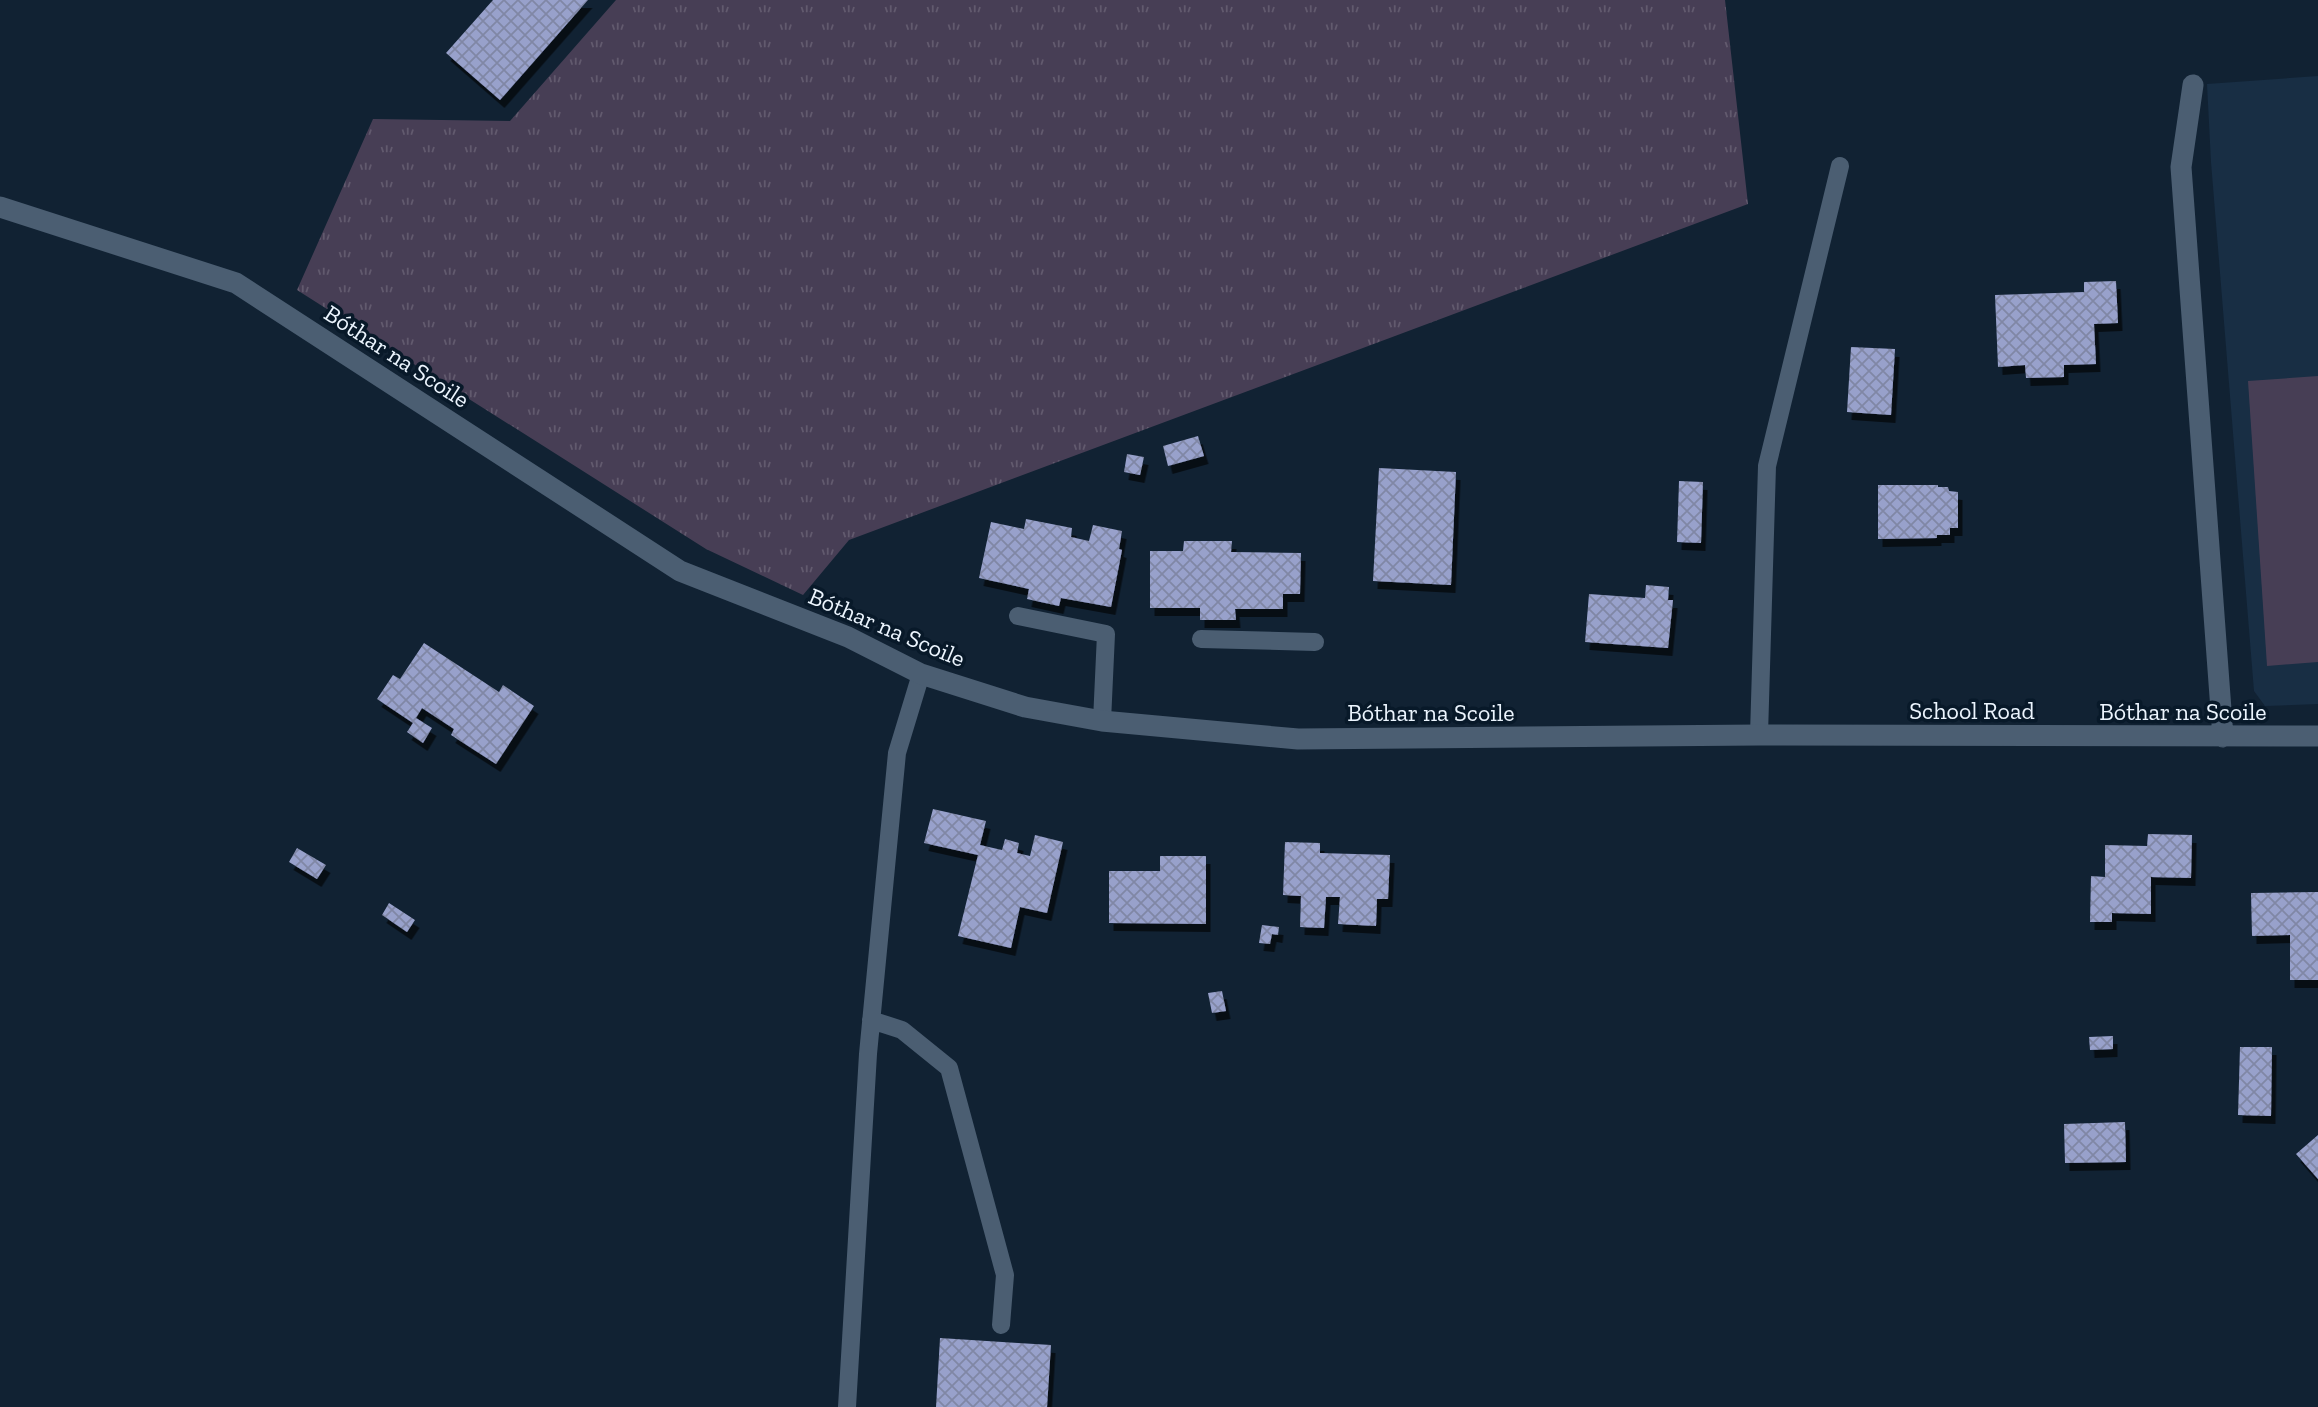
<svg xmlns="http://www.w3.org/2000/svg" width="2318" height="1407" font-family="'Zilla Slab',serif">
<defs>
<pattern id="grass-tufts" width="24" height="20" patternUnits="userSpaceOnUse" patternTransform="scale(1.75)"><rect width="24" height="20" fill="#473e55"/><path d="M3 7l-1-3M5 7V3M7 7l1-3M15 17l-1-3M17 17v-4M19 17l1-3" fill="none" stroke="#625a6e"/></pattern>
<pattern id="building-cross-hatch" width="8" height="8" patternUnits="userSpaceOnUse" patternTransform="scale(1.75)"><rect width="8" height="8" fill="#98a1cb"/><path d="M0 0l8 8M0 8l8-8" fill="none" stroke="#8087a5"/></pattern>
<filter id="shadow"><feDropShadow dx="4.5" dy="8" stdDeviation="0" flood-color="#0009"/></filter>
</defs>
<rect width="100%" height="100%" fill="#123"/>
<!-- built -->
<path fill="#182e44" d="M2318,76V704L2265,706L2254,691L2211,162L2207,84Z"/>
<!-- grass -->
<path fill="url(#grass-tufts)" d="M616,0H1725L1748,204L849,540L803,595L706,549L297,290L373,119L510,121Z"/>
<!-- garden -->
<path fill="#473e55" d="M2318,376V662L2267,666L2248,381Z"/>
<!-- building -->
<path fill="url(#building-cross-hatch)" filter="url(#shadow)" d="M493,0H588L500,100L446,53Z
M2116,281L2118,323L2094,324L2096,364L2064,365V377L2026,378L2025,365L1998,367L1995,295L2084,292V282Z
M1851,347L1895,349L1891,415L1847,412Z
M1198,436L1204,456L1168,466L1163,446Z
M1127,454L1144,457L1140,475L1124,472Z
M1379,468L1456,472L1451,585L1373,581Z
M1679,481L1703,482L1701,543L1677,542Z
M1878,485H1938V487H1948L1949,491L1958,492V528H1950V535H1937V538L1878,539Z
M1026,519L1072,528L1071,537L1089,541L1093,525L1122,531L1119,549L1122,550L1111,607L1061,598L1059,606L1027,599L1029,589L979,578L991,522L1024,529Z
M1184,541H1232L1231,552L1301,553L1300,594H1283V609H1235L1236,620H1200V608H1150V551H1183Z
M1646,585L1669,587L1668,600H1673L1668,648L1585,642L1589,594L1645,598Z
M424,643L499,692L503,685L534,706L496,764L451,735L454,729L422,708L416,718L432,728L423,743L407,732L413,723L377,699L393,675L400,679Z
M933,809L986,821L980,845L1002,850L1005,839L1019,843L1017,853L1030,856L1035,835L1063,842L1047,913L1020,907L1011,948L958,936L978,855L924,843Z
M2148,834L2192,835L2191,878L2151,877V914L2112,913V922H2090L2091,876L2105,877V845L2147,846Z
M1285,842L1320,843V853L1390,855L1388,899H1377L1376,926L1338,924L1340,897H1326L1324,928L1300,927L1301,896L1283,895Z
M297,848L326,865L317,879L289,862Z
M1160,856H1206V924L1109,923V871H1160Z
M2318,892V980H2290V935L2252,936L2251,893Z
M389,903L415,920L407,932L382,915Z
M1262,925L1279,927L1278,935L1272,934L1270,944L1259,943Z
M1222,991L1226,1011L1212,1013L1208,993Z
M2113,1036V1049L2090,1050L2089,1037Z
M2240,1047H2272L2271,1116L2238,1115Z
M2125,1122L2126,1162L2065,1163L2064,1124Z
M2318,1135V1179L2296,1154Z
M940,1338L1051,1345L1047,1407H936Z"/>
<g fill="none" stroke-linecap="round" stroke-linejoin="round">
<!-- service -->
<path stroke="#4b5e72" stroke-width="18" d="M1018,616L1106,634L1102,721
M1201,639L1315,642
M1759,735L1767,466L1840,166
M871,1020L902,1030L949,1068L1005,1275L1001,1325
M847,1407L868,1054L897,753L921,674"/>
<!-- minor -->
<path stroke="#4b5e72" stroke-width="21" d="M2193,85L2181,167L2223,737
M0,207L236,283L680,571L848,637L921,674L1025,707L1102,721L1298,739L1759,735L2318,736"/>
</g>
<g text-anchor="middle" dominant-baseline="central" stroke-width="7" stroke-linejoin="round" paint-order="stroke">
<!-- street labels -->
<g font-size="24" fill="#ecf5fe" stroke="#081929">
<text transform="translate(397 356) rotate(33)">Bóthar na Scoile</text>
<text transform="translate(887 627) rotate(23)">Bóthar na Scoile</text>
<text x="1972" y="710">School Road</text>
<text x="2183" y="711">Bóthar na Scoile</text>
<text x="1431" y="712">Bóthar na Scoile</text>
</g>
</g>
</svg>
